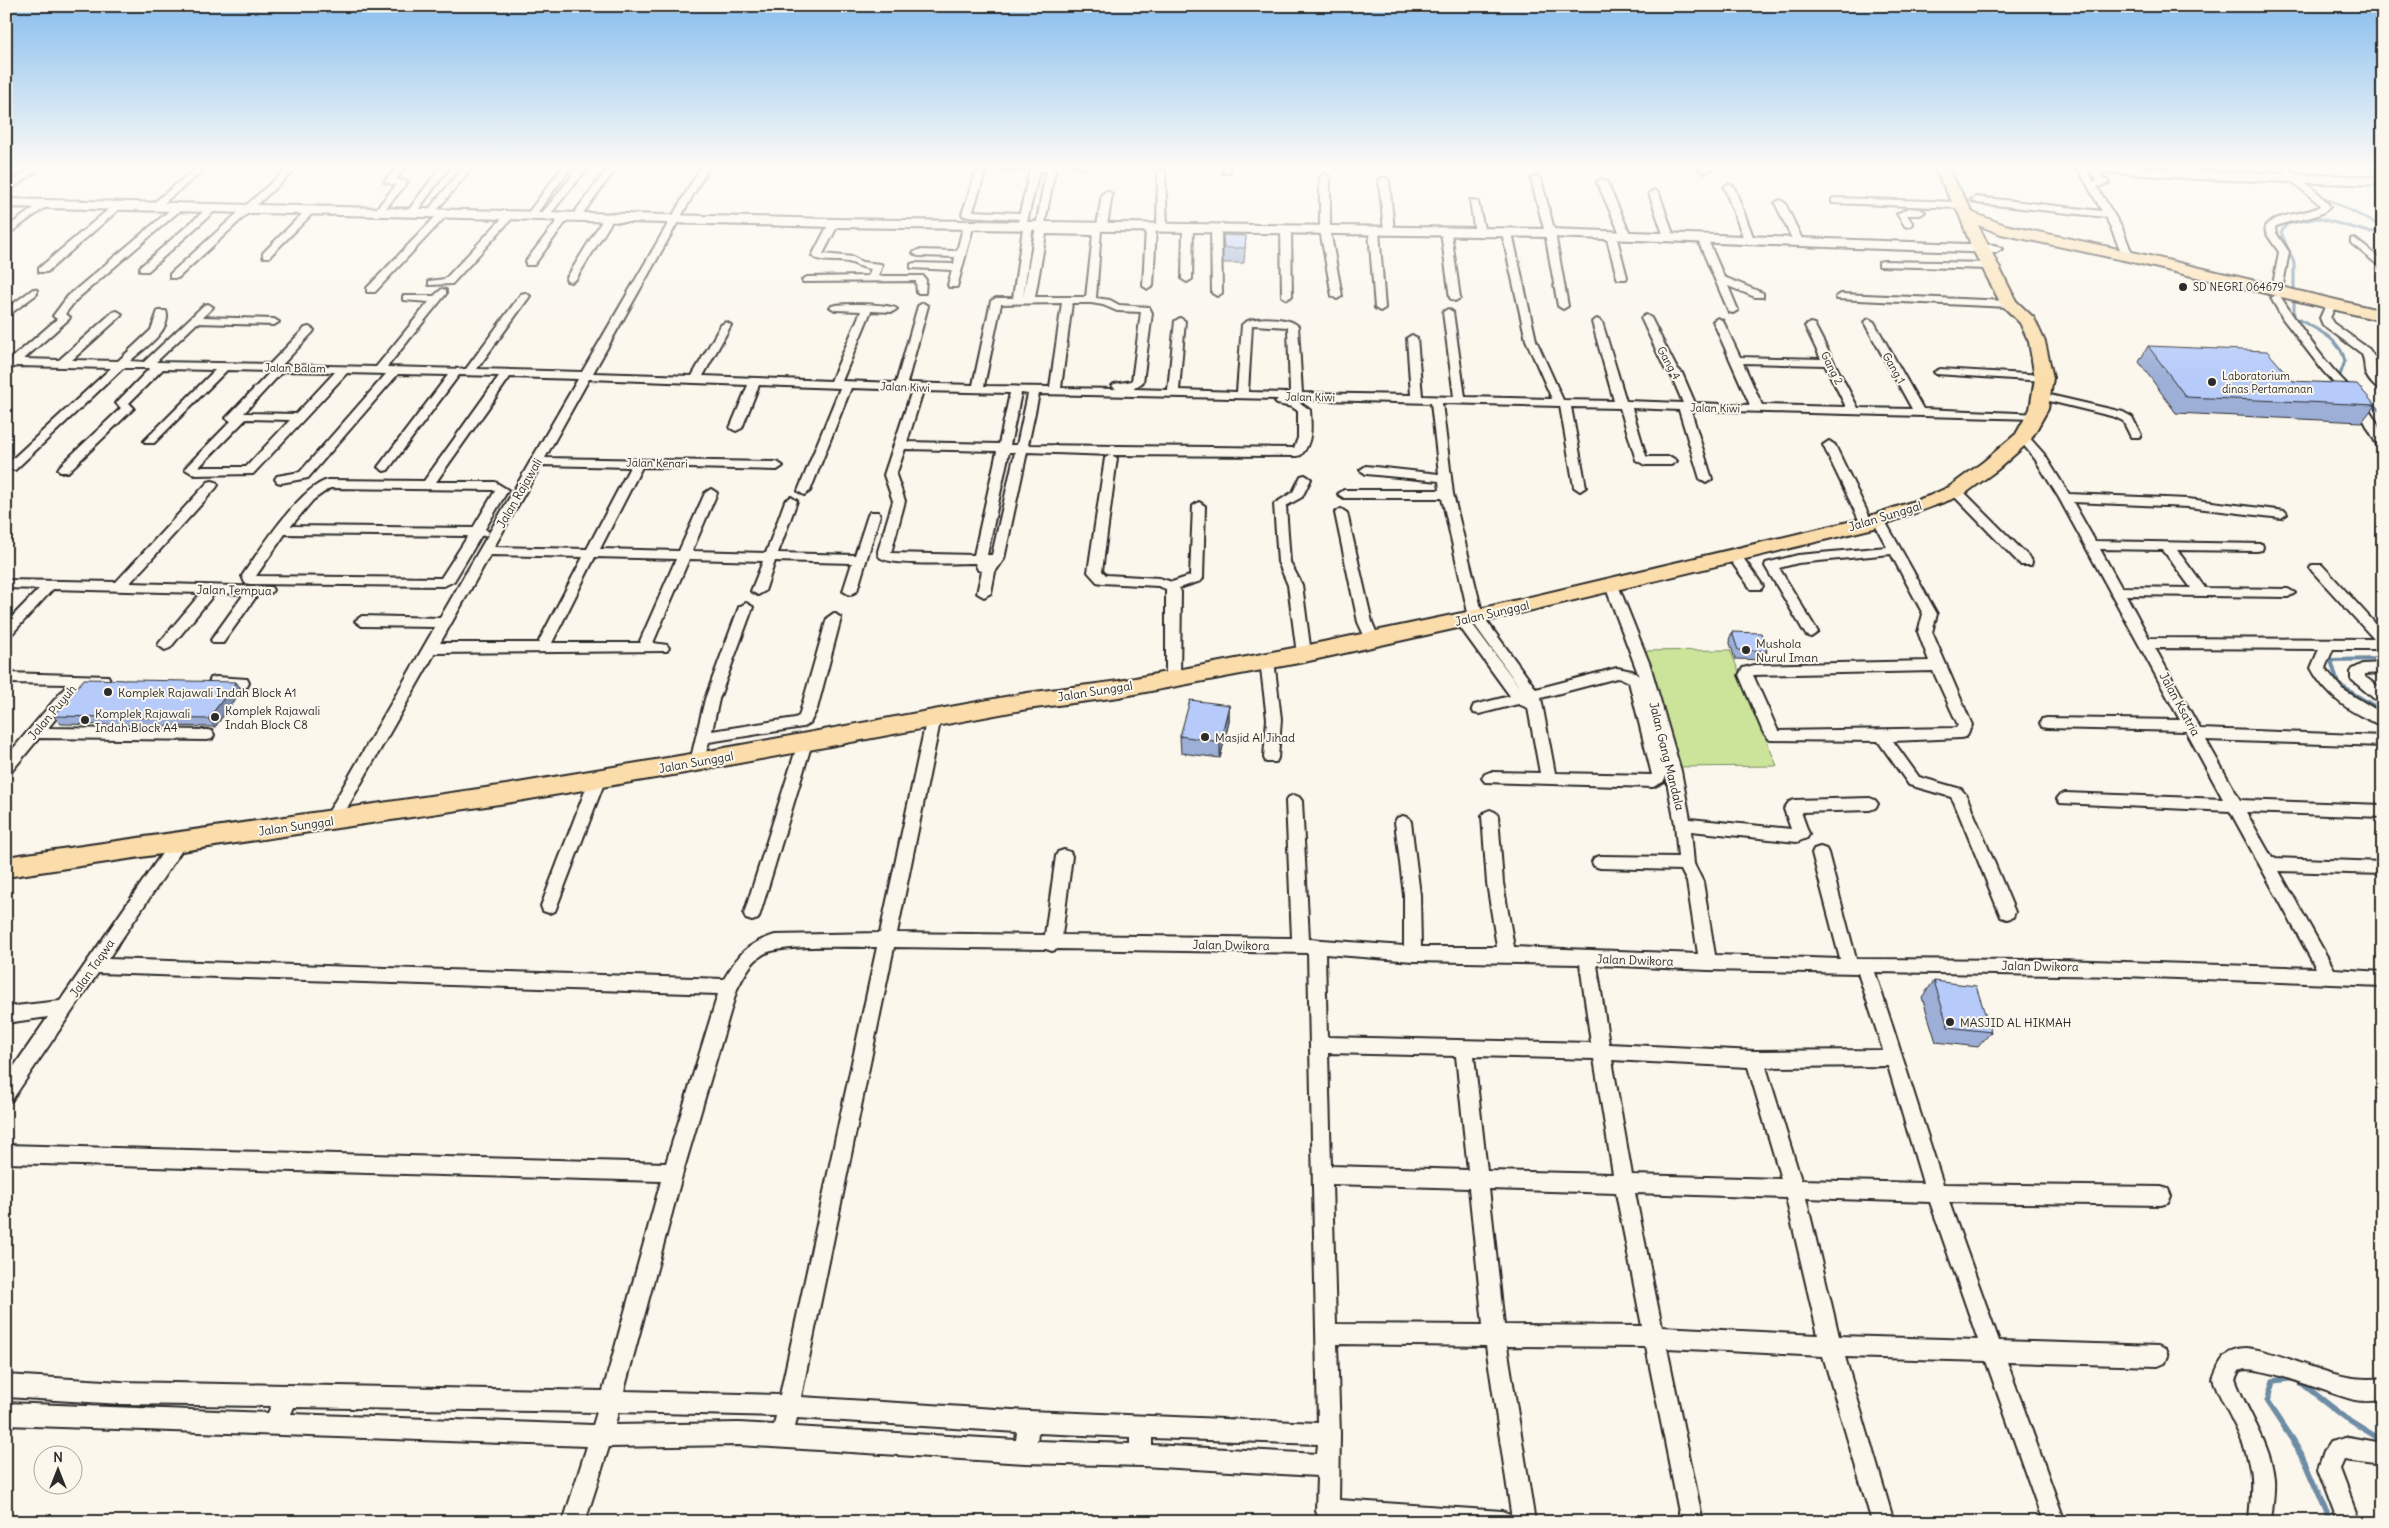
<svg xmlns="http://www.w3.org/2000/svg" width="2389" height="1528" font-family="Delius,sans-serif">
<rect width="100%" height="100%" fill="#fbf7ec"/>
<filter id="ink" filterUnits="userSpaceOnUse"><feTurbulence type="fractalNoise" baseFrequency=".02" numOctaves="2"/><feDisplacementMap in="SourceGraphic" scale="10" xChannelSelector="R" yChannelSelector="G"/><feConvolveMatrix kernelMatrix="1 2 1 2 8 2 1 2 1" color-interpolation-filters="sRGB"/></filter>
<g filter="url(#ink)">
<!-- green -->
<path fill="#cbe49a" stroke="#7b8862" d="M1730,650L1777,766L1673,767L1634,651Z"/>
<g fill="none" stroke-linecap="round" stroke-linejoin="round">
<!-- stream-far3 -->
<path stroke="#6e8ca5" stroke-width="3" d="M2317,194L2383,227
M2351,387L2339,378L2345,361C2340,337 2313,328 2294,317V263L2281,232L2287,224L2318,218L2369,232L2381,231L2383,228"/>
<!-- stream-far2 -->
<path stroke="#6e8ca5" stroke-width="4" d="M2371,403L2381,411L2383,417
M2349,691L2338,684L2331,660L2383,659"/>
<!-- stream-far1 -->
<path stroke="#6e8ca5" stroke-width="4.5" d="M2347,690L2383,712"/>
<!-- stream -->
<path stroke="#6e8ca5" stroke-width="5.5" d="M2331,1522L2301,1453L2267,1402L2273,1381L2295,1378L2346,1418L2383,1441"/>
<defs>
<path id="street" d="M6,165H14L6,171Z
M35,165H45L6,193V186Z
M200,165H210L158,208H152V204Z
M291,165H300L178,278H170V274Z
M399,165H408L396,179L408,182L382,213H376V209L396,185L384,182Z
M442,165H451L415,214H409L407,212Z
M465,165H474L434,214H428V210Z
M564,165H573L534,217H528V213Z
M581,165H590L548,217H542V213Z
M610,165H619L580,217H574V213Z
M702,165H710L593,373L692,376L721,325L726,322L731,325L703,376L831,381L861,311L835,310L830,307C836,302 891,304 897,309L892,312L871,311L842,381L896,383L918,306L923,303L928,306L907,383L973,385L991,301L996,298H1013L1023,228L1017,225L1019,219L964,216L962,214L978,167L979,165H1050L1055,170L1045,223L1047,228L1101,230L1096,298L1110,300L1119,305L1149,307L1152,313L1143,382L1133,389L1168,390L1175,321L1180,318L1185,321L1179,390L1237,392L1242,325C1250,315 1290,317 1298,326L1302,393L1411,395L1407,338L1412,335L1417,338L1422,396L1454,397L1443,312L1448,309L1453,312L1465,397L1552,399L1526,340L1502,233L1507,230L1512,233L1536,340L1563,400L1614,401L1592,322L1597,319L1602,322L1626,401L1683,403L1671,375L1665,369L1641,318L1646,315L1651,318L1676,367L1682,373L1695,403L1750,405L1713,321L1718,318L1723,321L1740,357L1821,359L1805,326L1810,323L1814,324L1858,408L1912,409L1864,322L1869,319L1874,322L1923,409L2040,414L2042,416L2040,418L2036,419L1695,410L1691,411L1712,479L1706,483L1700,479L1679,410L1632,408L1646,456L1648,457H1671L1677,461L1671,465H1645L1636,460L1620,408L1571,407L1586,487L1580,491L1574,487L1560,406L1442,403L1453,494L1483,616L1536,689L1617,668L1632,671L1639,676L1604,583L1606,580H1616L1650,665L1681,771L1690,819L1791,829L1784,809L1789,802L1794,800L1870,798L1875,800L1878,804L1875,808L1870,810L1801,812L1809,834L1807,838L1797,842L1691,831L1694,864L1703,882L1715,955L1840,959L1812,853L1814,849L1820,847L1826,849L1828,853L1856,959L2059,960L2316,968L2230,811L2060,803L2057,799L2060,795L2065,793L2223,799L2186,731L2047,728L2042,727L2040,723L2042,719L2047,718L2180,720L2059,498L2035,459L2017,437L2019,435H2027L2044,454L2069,494L2188,499L2285,511L2287,514L2281,518L2188,507L2073,502L2095,541L2262,544L2263,547L2262,550L2257,551L2177,550L2205,588L2288,589L2295,593L2288,597L2126,595L2149,638L2374,639L2312,571L2310,568L2312,565H2322L2383,632V649H2333L2325,668L2342,689L2383,714V725C2353,716 2325,695 2311,668L2319,649L2155,648L2200,729L2383,736V746L2206,740L2240,800L2383,805V817L2246,812L2272,858L2383,862V874L2279,871L2334,969L2383,972V986L2124,976L1875,972L1943,1184L2161,1187L2168,1189L2171,1196L2168,1203L2161,1205L1949,1202L1999,1341L2158,1346L2165,1349L2168,1356L2165,1363L2158,1366L2007,1362L2065,1522H2043L1986,1361L1845,1357L1894,1522H1872L1823,1356L1667,1348L1703,1522H1681L1646,1347L1507,1346L1535,1522H1326L1319,1519L1316,1511L1317,1476L1142,1466L1025,1463L739,1445L609,1447L585,1522H563L587,1446L6,1425V1403L268,1413L271,1406L121,1404L6,1397V1375L121,1382L603,1391L661,1181L6,1163V1145L666,1163L718,994L98,973L12,1100L6,1102V1078L48,1017L6,1023V1007L60,1001L172,839L178,837L184,839L186,843L184,847L108,959L724,979C739,954 746,944 775,935L880,933L927,717L929,713H939L941,717L897,933L1045,935L1056,856L1058,852L1064,850L1070,852L1072,856L1062,935L1292,938L1286,801L1289,797L1294,795L1299,797L1302,801L1309,939L1404,946V895L1395,822L1397,818L1403,816L1409,818L1411,822L1420,895L1421,947H1497L1487,883L1482,816L1485,812L1490,810L1495,812L1498,816L1503,883L1514,947L1698,954L1687,882L1681,870L1600,868L1594,866L1592,862L1594,858L1600,856L1678,857L1675,824L1666,776L1663,782L1653,787L1485,782L1482,778L1485,774L1490,772L1540,773L1528,708L1518,704L1479,714L1474,713L1472,709L1474,705L1510,696L1457,623L1455,620L1457,617H1467L1523,692L1469,617L1442,498H1344L1338,494L1344,490H1440L1439,481L1366,474L1360,470L1366,466L1439,474L1431,403L1287,399L1299,402L1310,410C1311,426 1313,442 1301,455L1297,456L1111,455L1117,458L1102,571L1106,575L1159,578L1172,582L1190,576L1193,506L1199,502L1205,506L1203,578L1201,581L1179,588L1181,592L1180,678L1178,681H1168L1166,678V589L1158,586L1102,583L1097,582L1088,572L1105,458L1111,455L1027,452L1004,559L995,572L991,593L984,597L977,593L982,571L978,570L975,563C958,563 892,566 881,558C878,556 878,554 878,551L893,501L884,475L912,390L851,388L810,491L804,495L798,491L840,388L759,385L742,428L736,431L730,428L748,385L589,379L545,458L777,462L783,466L777,470L642,467L600,549L679,551L705,493L711,489L717,493L692,551L766,553L785,501L791,497L797,501L778,553L855,555L868,515L870,512H878L880,515L857,591L850,595L843,591L852,563L775,561L765,591L758,595L751,591L763,561L689,559L653,643L667,645L669,648L667,651L435,653L338,824L332,826L326,824L324,820L435,627L362,626L355,621L362,616L440,618L578,379L510,377L436,482H495L508,490L485,529L489,532L487,535L481,536L454,581L444,586L250,584L245,583L242,576C259,551 300,487 328,480L424,481L499,376L459,375L388,470L384,471L378,467L448,375L398,374L308,478L281,483L277,482L275,479L277,476L300,472L386,374L347,373L253,474L195,475L185,469L187,466L231,421L226,418L228,416L271,371L227,370L154,443H146L144,441L215,370L163,369L129,403L134,408L132,410L68,472H60L58,469L60,466L121,408L116,403L118,401L150,368H123L15,470L6,469L7,464L111,368L17,366L11,368L6,366V359H11L57,319L53,316L68,296L176,205L184,207L76,300L65,314L70,317L69,319L24,359L59,360L113,312L117,311L122,314L121,316L72,360L118,361L151,330L158,311H166C173,330 142,350 130,361L144,362L204,305L208,304L213,307L203,317L274,319L279,322L274,325L197,323L156,362L270,364L305,328L309,327L314,330L313,332L282,365L376,367L429,302L403,300V296H434L442,289L446,290V294L387,367L466,369L521,294L525,293L530,296L477,369L582,372ZM986,170H1030L1020,213L973,211ZM1039,171H1046L1023,298L1033,225L1027,222ZM1046,234L1093,235L1086,297H1035ZM1062,303L1050,387L984,386L1001,304ZM1072,303H1091L1103,305L1117,311L1141,312L1132,381L1114,384L1112,386L1116,389L1061,388ZM1254,325L1288,327L1290,393L1248,392L1252,326ZM1743,363L1825,365L1846,407L1762,405ZM283,371L335,372L296,414L244,413ZM923,391L1010,393L999,444L907,442ZM1021,393L1028,394L1017,445H1010ZM1039,394L1278,399L1275,402L1277,404L1292,407L1298,411V438L1294,448L1028,445ZM246,419L290,420L246,467H199ZM905,449L997,451L974,555L891,553L905,501L896,475ZM1009,452H1015L992,555H987ZM541,465L630,467L587,549L494,547ZM330,488L493,490L495,491L473,528L291,526L313,500ZM285,534L468,536L441,578L256,576ZM2100,549L2163,550L2191,588L2121,587ZM490,555L583,557L539,641L540,643H440ZM595,557L676,559L640,641L641,643H552ZM1617,678L1623,679L1629,682L1652,775L1555,773L1541,698ZM877,947L780,1395L624,1391L683,1172L737,989C744,976 750,963 762,955C780,943 852,948 877,947ZM894,947L1046,949L1052,951L1058,949L1308,953L1318,1423L1029,1411L801,1397ZM1325,954L1413,961L1580,964L1591,1043L1327,1037ZM1597,965L1708,970L1858,973L1883,1050L1755,1051L1609,1044ZM1328,1053L1456,1056L1468,1170L1331,1166ZM1474,1056L1594,1059L1613,1174L1487,1171ZM1612,1060L1748,1067L1781,1179L1632,1175ZM1888,1066L1923,1183L1801,1180L1766,1067ZM1332,1184L1469,1188L1483,1325L1336,1324ZM1489,1189L1616,1193L1642,1326L1504,1325ZM1635,1193L1786,1198L1818,1335L1662,1327ZM1806,1198L1930,1202L1978,1340L1839,1336ZM1337,1344L1486,1346L1512,1519L1510,1514L1502,1511L1339,1500L1340,1434ZM294,1407L597,1412L593,1425L291,1414ZM618,1412L776,1416L774,1425L739,1423L615,1425ZM797,1418L1017,1432L1016,1440L795,1427ZM1038,1433L1130,1437V1444L1037,1441ZM1152,1438L1318,1444L1317,1454L1152,1445Z
M1072,165H1090C1086,169 1076,169 1072,165Z
M1223,165H1231L1229,173H1223Z
M1708,165H1720L1703,173L1699,170Z
M2076,165H2084L2094,182L2098,181L2086,167L2093,165L2109,183L2097,187L2122,228L2133,256L2131,258L2128,259L2123,256L2106,217L1976,203L1971,200L1976,197L2102,211Z
M2279,165H2288C2300,181 2320,190 2330,207C2316,221 2292,218 2275,227L2276,233L2289,252L2282,290L2277,293L2272,290L2279,252L2266,233L2265,226C2280,212 2303,216 2320,206L2317,202L2290,180Z
M1158,169L1165,171L1167,227L1162,230L1157,227Z
M1325,174L1330,177V230L1342,296L1337,299L1332,296L1320,230V177Z
M1536,176L1541,179L1555,233L1568,306L1563,309L1558,306L1545,233L1531,179Z
M1384,177L1389,180L1394,231L1389,234L1384,231L1379,180Z
M1602,179L1607,182L1631,236L1629,238L1621,236L1597,182Z
M1729,184L1734,187L1754,239L1752,241L1744,239L1724,187Z
M1654,190L1659,193L1674,237L1672,239L1664,237L1649,193Z
M1107,191L1112,194L1107,226L1102,229L1097,226L1102,194Z
M1835,198L1961,202L1966,205L1961,208L1832,203V199Z
M1470,200L1478,202L1485,233L1483,235L1475,233Z
M1780,200L1785,203L1803,241L1801,243L1793,241L1775,203Z
M42,202L50,204L6,236V228Z
M116,203L124,205L47,272H39V268Z
M211,205L219,207L148,271H140V267Z
M308,208L316,210L269,257H263V253Z
M1908,208L1920,209L1925,212L1920,215H1907L1913,224L1908,227L1905,226L1897,214Z
M441,211L449,213L375,292H367V288Z
M508,212L516,214L452,284L429,285V281L445,279Z
M563,213L571,215L534,265H526V261Z
M610,213L615,216L576,279L571,282L567,281L566,279L605,216Z
M834,220L839,223L823,254L853,257L862,262L881,264L882,266L878,276H923L926,280L925,293H917L916,281L803,282L802,280L807,277L868,276L871,269C861,268 856,264 848,262C837,260 820,263 812,256L829,223Z
M969,221L974,224L957,287H949L948,285L952,270L911,268V264L915,263L954,264L955,257L918,256L913,253L918,250L957,251L964,224Z
M1151,224L1156,227L1153,286L1148,289L1143,286L1146,227Z
M1188,225L1193,228L1192,279L1187,282L1182,279L1183,228Z
M1216,225L1221,228L1222,293L1217,296L1212,293L1211,228Z
M1286,226L1291,229L1292,296L1287,299L1282,296L1281,229Z
M1374,228L1379,231L1385,308L1380,311L1375,308L1369,231Z
M1446,229L1451,232L1460,298L1455,301L1450,298L1441,232Z
M1611,232L1616,235L1627,277L1626,279H1618L1617,277L1606,235Z
M1702,235L1707,238L1724,277L1763,293V297H1755L1728,286L1738,310L1733,313L1729,312L1697,238Z
M2354,238L2383,261V269L2351,243V239Z
M1883,261L1990,263L1995,266L1990,269L1879,266V262Z
M33,289L37,290V294L6,317V309Z
M1841,294L2009,301L2014,304L2009,307L1837,299L1836,297Z
M2276,295L2280,296C2296,320 2312,345 2331,367C2352,392 2383,414 2383,448L2377,445L2359,411L2323,371L2283,319L2271,298Z
M2329,306L2334,309L2330,318L2333,323L2369,349L2375,358L2377,373L2383,381V392C2377,390 2368,380 2366,374C2363,367 2366,360 2361,353L2323,325L2320,318L2325,307Z
M1940,369L2044,375L2050,378L2044,381L1936,374L1934,372Z
M2041,393L2123,412L2132,417L2141,435L2139,437H2131L2123,421L2115,417L2037,398L2035,396Z
M1829,441L1835,445L1873,524L1871,527H1863L1861,524L1823,445Z
M1305,475L1311,479L1302,497L1286,506L1290,562L1302,585L1311,654L1304,659L1297,654L1288,585L1278,562L1274,504L1293,492L1301,476Z
M212,481L216,482L218,485L216,488L130,583L271,587L273,590L271,593L258,594L223,643H213L211,640L244,594L215,593L170,648L165,650L158,645L160,642L201,593L53,589L11,635L6,637V623L39,589L6,588V580L116,582L208,482Z
M1956,487L1960,488L2031,559L2032,562L2031,565H2021L1952,494L1950,491L1952,488Z
M1341,509L1347,513L1372,622L1379,639L1372,644L1367,642L1358,622L1335,513Z
M1879,517L1885,521L1937,614L1932,632L1972,725L1966,737L1961,738L1893,741L1919,777L1961,789L1966,795L2015,912L2013,917L2007,919L2001,917L1999,912L1954,802L1951,797L1909,785L1878,741L1770,740L1763,732L1739,675L1743,668L1754,665L1929,661L1918,632L1923,614L1891,554L1798,563L1779,568L1818,632L1811,637L1806,635L1765,566L1766,563L1798,555L1887,547L1873,521ZM1933,671L1958,725L1956,728L1778,731L1753,675Z
M1733,550L1738,551L1761,583L1763,586L1761,589H1751L1728,557L1727,554Z
M746,603L753,607L719,699L712,731L795,718L799,716L827,618L834,613L841,618L817,709L810,723L803,727L709,742L702,766H692L690,762L705,699L739,607Z
M1267,655L1274,660L1281,719L1278,758L1276,762H1266L1264,758L1267,719L1260,660Z
M2383,663V673L2365,674V677L2383,690V703L2378,702L2351,679V672L2353,669L2363,664Z
M6,673L108,676L110,680L108,684L83,685L48,728L207,730L212,731L214,735L212,739L207,740L39,738L11,772L6,774V757L68,684L6,683Z
M216,677L247,679L249,683L247,687L211,686L209,682L211,678Z
M805,738L810,739L812,743L760,914L758,919L752,921L746,919L744,914L798,743L800,739Z
M598,772L603,774L606,778L557,906L555,911L549,913L543,911L541,906L590,778L593,774Z
M2247,1348C2292,1354 2336,1385 2383,1378V1400C2373,1401 2365,1402 2355,1400C2334,1396 2253,1361 2239,1371L2235,1379C2247,1413 2271,1443 2274,1479C2275,1493 2272,1508 2271,1522H2249C2250,1504 2253,1486 2250,1468C2245,1437 2224,1409 2213,1379C2219,1362 2226,1348 2247,1348Z
M2349,1437L2383,1443V1465L2344,1460L2340,1469L2360,1522H2338L2318,1469L2324,1451L2330,1442Z"/>
<path id="secondary" d="M2055,165H2114L2199,171L2383,177V185L2199,179L2061,169Z
M6,199L834,219L1550,229L1995,245L2002,249L1995,253L1550,237L834,227L6,207Z"/>
<path id="primary" d="M1932,165H1946L1973,213L2005,225L2128,251L2383,311V321L2128,261L2001,234L1978,225L2016,301L2034,318L2045,342L2053,378L2048,409L2030,441L1997,470L1963,495L1874,528L1462,627L1304,662L1119,697L1027,709L697,771L506,803L6,877V857L506,785L697,753L1027,693L1119,681L1304,646L1462,613L1861,519L1929,496L1949,487L1983,462L2016,434L2030,409L2035,378L2029,342L2020,323L2001,304L1972,248L1959,214Z"/>
</defs>
<!-- street casing -->
<use href="#street" stroke="#2b2b2b" stroke-width="4"/>
<!-- secondary casing -->
<use href="#secondary" stroke="#2b2b2b" stroke-width="4"/>
<!-- primary casing -->
<use href="#primary" stroke="#2b2b2b" stroke-width="4"/>
<!-- street -->
<use href="#street" fill="#fbf7ec" fill-rule="evenodd"/>
<!-- secondary -->
<use href="#secondary" fill="#fbf7ec" fill-rule="evenodd"/>
<!-- primary -->
<use href="#primary" fill="#fbddab" fill-rule="evenodd"/>
</g>
<!-- wall -->
<path fill="#9dafd7" stroke="#2b2b2b" d="M1223,235L1246,236L1244,263H1223Z
M2148,346L2293,381L2375,405L2362,422L2176,413L2139,362Z
M1732,632L1767,651L1764,660L1735,659L1729,640Z
M242,690L215,727L61,724L53,716Z
M1229,705V722L1220,758L1181,753L1180,736Z
M1934,981L1991,1032L1978,1047L1936,1042L1922,997Z"/>
<!-- shaded-wall -->
<path fill="#7f8eaf" stroke="#2b2b2b" d="M236,682L242,690L215,727L208,719Z
M1229,705V722L1220,758V742Z"/>
<!-- building -->
<path fill="#b6cbfa" stroke="#2b2b2b" d="M1223,235L1246,236L1245,248H1224Z
M2148,346L2267,351L2293,381L2357,384L2375,405L2186,397Z
M1732,632L1761,633L1767,651L1738,650Z
M84,679L236,682L208,719L53,716Z
M1190,700L1229,705L1220,742L1180,736Z
M1934,981L1976,986L1991,1032L1948,1027Z"/>
</g>
<!-- sky -->
<linearGradient id="sky" x2="0" y2="1"><stop stop-color="#89beee"/><stop offset="0.44" stop-color="#fdfbf6"/><stop offset="1" stop-color="#fdfbf6" stop-opacity="0"/></linearGradient>
<rect width="2389" height="379" fill="url(#sky)"/>
<!-- markers -->
<g fill="#2b2b2b" stroke="#fbf7ec" stroke-width="2">
<circle cx="2183" cy="287" r="5"/>
<circle cx="2212" cy="382" r="5"/>
<circle cx="1746" cy="650" r="5"/>
<circle cx="108" cy="692" r="5"/>
<circle cx="215" cy="717" r="5"/>
<circle cx="85" cy="720" r="5"/>
<circle cx="1205" cy="737" r="5"/>
<circle cx="1950" cy="1022" r="5"/>
</g>
<g text-anchor="middle" dominant-baseline="central" stroke-width="4" stroke-linejoin="round" paint-order="stroke">
<!-- far-poi labels -->
<g font-size="11" fill="#2b2b2b" stroke="#fbf7ec" text-anchor="start">
<text x="2193" y="287">SD NEGRI 064679</text>
<text x="2222" y="376">Laboratorium<tspan x="2222" dy="13">dinas Pertamanan</tspan></text>
</g>
<!-- far-street labels -->
<g font-size="11" fill="#2b2b2b" stroke="#fbf7ec">
<text transform="translate(1669 363) rotate(61)">Gang 4</text>
<text transform="translate(295 368) rotate(1)">Jalan Balam</text>
<text transform="translate(1832 368) rotate(63)">Gang 2</text>
<text transform="translate(1894 368) rotate(60)">Gang 1</text>
<text transform="translate(905 387) rotate(2)">Jalan Kiwi</text>
<text transform="translate(1310 397) rotate(1)">Jalan Kiwi</text>
<text transform="translate(1715 408) rotate(1)">Jalan Kiwi</text>
<text transform="translate(657 463) rotate(1)">Jalan Kenari</text>
</g>
<!-- street labels -->
<g font-size="12" fill="#2b2b2b" stroke="#fbf7ec">
<text transform="translate(519 493) rotate(-60)">Jalan Rajawali</text>
<text transform="translate(1885 516) rotate(-17)">Jalan Sunggal</text>
<text transform="translate(234 590) rotate(1)">Jalan Tempua</text>
<text transform="translate(1492 613) rotate(-13)">Jalan Sunggal</text>
<text transform="translate(1095 691) rotate(-9)">Jalan Sunggal</text>
<text transform="translate(2180 704) rotate(61)">Jalan Ksatria</text>
<text transform="translate(52 712) rotate(-50)">Jalan Puyuh</text>
<text transform="translate(1667 756) rotate(76)">Jalan Gang Mandala</text>
<text transform="translate(696 762) rotate(-10)">Jalan Sunggal</text>
<text transform="translate(296 826) rotate(-8)">Jalan Sunggal</text>
<text transform="translate(1231 945) rotate(1)">Jalan Dwikora</text>
<text transform="translate(1635 960) rotate(2)">Jalan Dwikora</text>
<text transform="translate(2040 966) rotate(1)">Jalan Dwikora</text>
<text transform="translate(92 968) rotate(-55)">Jalan Taqwa</text>
</g>
<!-- poi labels -->
<g font-size="12" fill="#2b2b2b" stroke="#fbf7ec" text-anchor="start">
<text x="1756" y="643">Mushola<tspan x="1756" dy="14">Nurul Iman</tspan></text>
<text x="118" y="692">Komplek Rajawali Indah Block A1</text>
<text x="225" y="710">Komplek Rajawali<tspan x="225" dy="14">Indah Block C8</tspan></text>
<text x="95" y="713">Komplek Rajawali<tspan x="95" dy="14">Indah Block A4</tspan></text>
<text x="1215" y="737">Masjid Al Jihad</text>
<text x="1960" y="1022">MASJID AL HIKMAH</text>
</g>
</g>
<!-- margin -->
<rect width="2389" height="1528" fill="none" stroke="#fbf7ec" stroke-width="25"/>
<rect x="12" y="12" width="2364" height="1503" fill="none" stroke="#2b2b2b" stroke-width="2" filter="url(#ink)"/>
<!-- north arrow -->
<g transform="translate(58 1470)"><circle r="24" fill="#fbf7ec" stroke="#a8a59f"/>
<path d="M0-4L9 19L0 12L-9 19Z" fill="#2b2b2b"/>
<text y="-8" font-size="14" font-weight="bold" text-anchor="middle" fill="#2b2b2b">N</text>
</g>
</svg>
